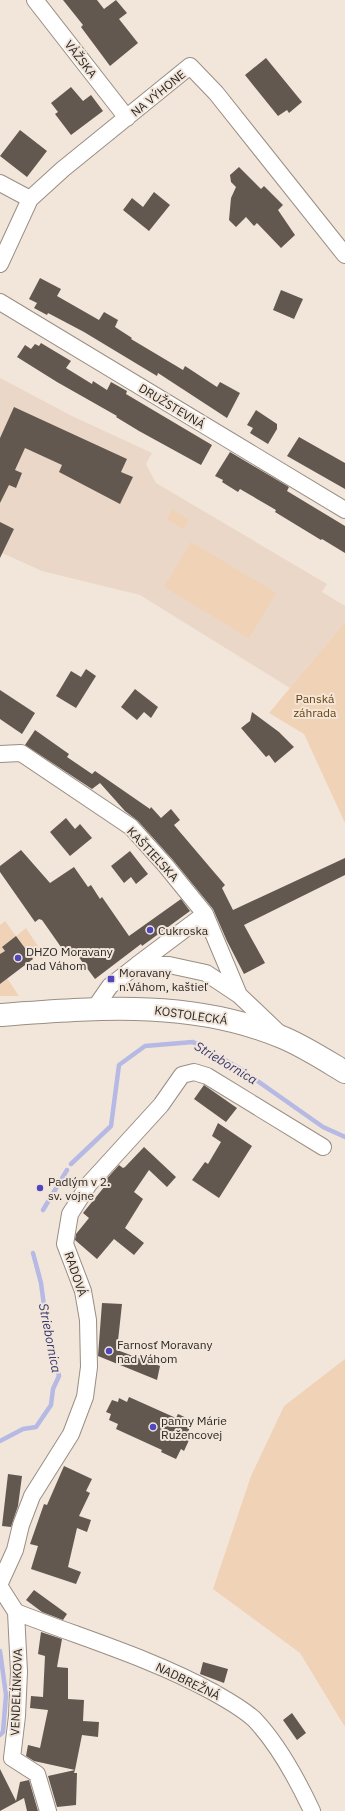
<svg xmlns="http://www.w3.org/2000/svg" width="345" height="1811" font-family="'IBM Plex Sans',sans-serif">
<rect width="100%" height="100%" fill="#f2e6db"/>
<!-- built -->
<path fill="#ead7c7" d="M0,378L72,416L152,453L146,464L156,483L327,584L322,592L345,606V622L290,688L140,595L42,571L0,552Z"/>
<!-- green -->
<path fill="#f0d2b7" d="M172,509L189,520L183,529L167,519Z
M191,542L276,593L249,638L164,587Z
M345,622V823L304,734L269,713Z
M5,921L16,936L26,928L42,952L33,959L16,936L2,947L5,951L0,954V925Z
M0,978H7L19,996H0Z
M345,1359V1727L300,1653L213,1589L251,1476L284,1406Z"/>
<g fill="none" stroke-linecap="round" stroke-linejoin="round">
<!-- stream -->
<path stroke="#b5b9e3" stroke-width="4.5" d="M71,1164L111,1126L119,1065L145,1046L193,1042L239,1068L323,1127L345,1137
M43,1210L67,1170
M0,1441L23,1429L36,1427L51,1405L53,1389L59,1376L46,1321L41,1283L33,1253
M0,1651L6,1695L3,1732L0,1735"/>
</g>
<!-- building -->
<path fill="#62584f" d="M63,0H97L104,9L116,0L127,13L119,19L138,43L110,66L81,27L83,25Z
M266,58L302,102L289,113L287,110L278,116L245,75Z
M71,87L83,101L91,95L103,111L71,135L55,114L58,112L51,103Z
M20,130L47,151L27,177L0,156Z
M239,167L261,189L264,186L283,205L278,210L295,235L281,248L257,223L254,226L246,217L236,227L229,220L231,198L236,187L231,182L230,175Z
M154,192L170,205L149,231L123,210L132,198L143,207Z
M40,278L61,289L57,296L99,320L104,312L118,320L115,327L132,338L131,339L183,370L185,366L217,387L220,382L240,393L227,418L158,373L157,376L84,332L48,313L47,315L34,308L37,303L29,299Z
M281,290L303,299L294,319L273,310Z
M41,343L71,361L66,368L92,384L93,381L107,390L111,382L127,391L126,394L212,445L201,465L139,431L116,417L117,416L57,382L17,357L25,345L31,349L35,344L39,346Z
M14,407L127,459L121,472L133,477L120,504L59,472L62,465L25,448L15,470L22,473L16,488L9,485L0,503V438Z
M256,410L277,424V429L268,444L250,433L253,428L247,425Z
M299,437L345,463V489L287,456Z
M230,452L289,487L287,491L345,526V553L322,539L321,540L275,512L276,510L240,489L238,492L222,482L223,480L215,476Z
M0,522L14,529L0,558Z
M86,669L96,676L76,708L56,696L71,671L81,677Z
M135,689L158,707L151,718L144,712L137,720L121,707Z
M0,690L35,713L22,734L0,719Z
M252,712L279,732L294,747L275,763L269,755L266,757L241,728L250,721Z
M35,730L69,754L67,757L92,774L95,771L150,809L151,807L161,818L171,809L180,820L174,825L225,885L222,888L233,910L345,858V875L244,925L265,963L244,974L227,941L213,909L173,860L138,821L125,811L100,783L92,789L25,745Z
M66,818L75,829L80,824L92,838L70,856L50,832Z
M21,850L50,883L74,867L88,887L91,885L100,899L102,897L129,936L181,899L190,911L142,946L141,944L95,979L75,952L68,957L42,920L39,919L35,922L0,872V866Z
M130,851L148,874L136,884L131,877L124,883L111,866Z
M16,936L33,959L0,984V954L5,951L2,947Z
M204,1085L237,1108L226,1122L194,1099Z
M218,1123L252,1146L219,1198L192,1180L205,1162L208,1164L221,1142L212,1136Z
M144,1147L176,1177L167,1187L149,1170L134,1192L143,1199L125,1228L144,1243L134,1255L114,1239L97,1259L75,1240L76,1234L89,1218L83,1213L105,1186L102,1184L119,1165L123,1168L125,1167Z
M102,1303L122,1304L117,1350L160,1366L157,1380L98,1356Z
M129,1397L176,1418L178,1414L193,1421L186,1436L190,1438L184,1451L181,1449L176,1459L161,1452L162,1450L116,1429L118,1424L109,1420L111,1414L106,1412L112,1400L118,1402L119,1398L127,1402Z
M64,1466L92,1479L86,1491L90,1493L79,1516L91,1520L87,1532L77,1528L68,1567L81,1572L76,1584L31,1569L38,1546L30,1544L44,1504L47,1505Z
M8,1474L22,1476L18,1506L11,1527L2,1526Z
M34,1590L67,1614L63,1620L42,1612L26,1600Z
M41,1632L62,1639L57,1667L68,1668V1699L84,1700L83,1721L99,1722L98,1737L82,1735L75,1770L34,1761L26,1756L28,1745L40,1748L48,1710L30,1708L31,1696L43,1697L45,1656L38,1654Z
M203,1662L228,1669L224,1683L200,1674Z
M292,1713L306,1733L297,1740L283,1720Z
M0,1769L16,1801L20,1782L29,1780L38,1811H27L24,1798L0,1811Z
M75,1770L74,1773H77L76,1805L57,1807L48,1776Z"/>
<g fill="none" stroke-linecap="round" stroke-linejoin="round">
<defs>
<path id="street" d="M35,0L127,118
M0,183L30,199
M0,264L30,199L63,169L190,66L216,93L345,255
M0,302L345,510
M0,754L21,753L131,827L166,866L205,914L239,995L280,1034
M137,965L205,914
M94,1009L110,986L137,965H169L206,973L239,995
M0,1583L15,1550L21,1525L32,1496L71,1434L85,1397L89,1367L88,1320L83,1291L65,1244L70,1214L89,1184L161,1105L182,1075L194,1072L207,1076L323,1147
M0,1587L16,1612L19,1672L17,1716L12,1758L37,1774L48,1811
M16,1612C82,1638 151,1658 213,1692C227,1700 242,1708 254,1719C279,1745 297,1779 312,1811"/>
<path id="secondary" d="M0,1015C96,1008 193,999 284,1038C305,1047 325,1060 345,1072"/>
</defs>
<!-- street casing -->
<use href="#street" stroke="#998e83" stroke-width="18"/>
<!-- secondary casing -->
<use href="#secondary" stroke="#998e83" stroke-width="24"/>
<!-- street -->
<use href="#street" stroke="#fff" stroke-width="16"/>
<!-- secondary -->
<use href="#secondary" stroke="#fff" stroke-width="22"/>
</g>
<!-- markers -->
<g fill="#5047be" stroke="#f2e6db" stroke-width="1.5">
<circle cx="150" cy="930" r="4"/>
<circle cx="18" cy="958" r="4"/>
<rect x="107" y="975" width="8" height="8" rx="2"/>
<circle cx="40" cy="1188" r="4"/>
<circle cx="109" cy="1351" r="4"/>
<circle cx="153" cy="1427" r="4"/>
</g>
<g text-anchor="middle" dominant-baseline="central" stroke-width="4" stroke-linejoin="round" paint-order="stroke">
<!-- street labels -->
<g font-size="12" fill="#2b2723" stroke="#f2e6db">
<text transform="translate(81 59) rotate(52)">VÁŽSKA</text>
<text transform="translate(158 93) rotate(-39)">NA VÝHONE</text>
<text transform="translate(172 406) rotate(31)">DRUŽSTEVNÁ</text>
<text transform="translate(153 854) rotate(47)">KAŠTIEĽSKA</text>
<text transform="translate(191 1015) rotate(8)">KOSTOLECKÁ</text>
<text transform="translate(76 1274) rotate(71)">RADOVÁ</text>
<text transform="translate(188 1681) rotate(26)">NADBREŽNÁ</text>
<text transform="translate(16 1692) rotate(-88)">VENDELÍNKOVA</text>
</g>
<!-- park labels -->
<g font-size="12" fill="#6d3f06" stroke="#f2e6db">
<text x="315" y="698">Panská<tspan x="315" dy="14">záhrada</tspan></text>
</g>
<!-- poi labels -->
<g font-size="12" fill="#2b2723" stroke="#f2e6db" text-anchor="start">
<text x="158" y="930">Cukroska</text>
<text x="26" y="951">DHZO Moravany<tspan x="26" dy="14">nad Váhom</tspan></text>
<text x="119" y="972">Moravany<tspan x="119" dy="14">n.Váhom, kaštieľ</tspan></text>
<text x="48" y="1181">Padlým v 2.<tspan x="48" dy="14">sv. vojne</tspan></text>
<text x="117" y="1344">Farnosť Moravany<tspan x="117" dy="14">nad Váhom</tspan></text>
<text x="161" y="1420">panny Márie<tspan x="161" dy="14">Ružencovej</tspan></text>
</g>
<!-- water labels -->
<g font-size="13" font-style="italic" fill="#37386d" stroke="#f2e6db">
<text transform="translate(226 1063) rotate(31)">Striebornica</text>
<text transform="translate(50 1338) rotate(79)">Striebornica</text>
</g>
</g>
</svg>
